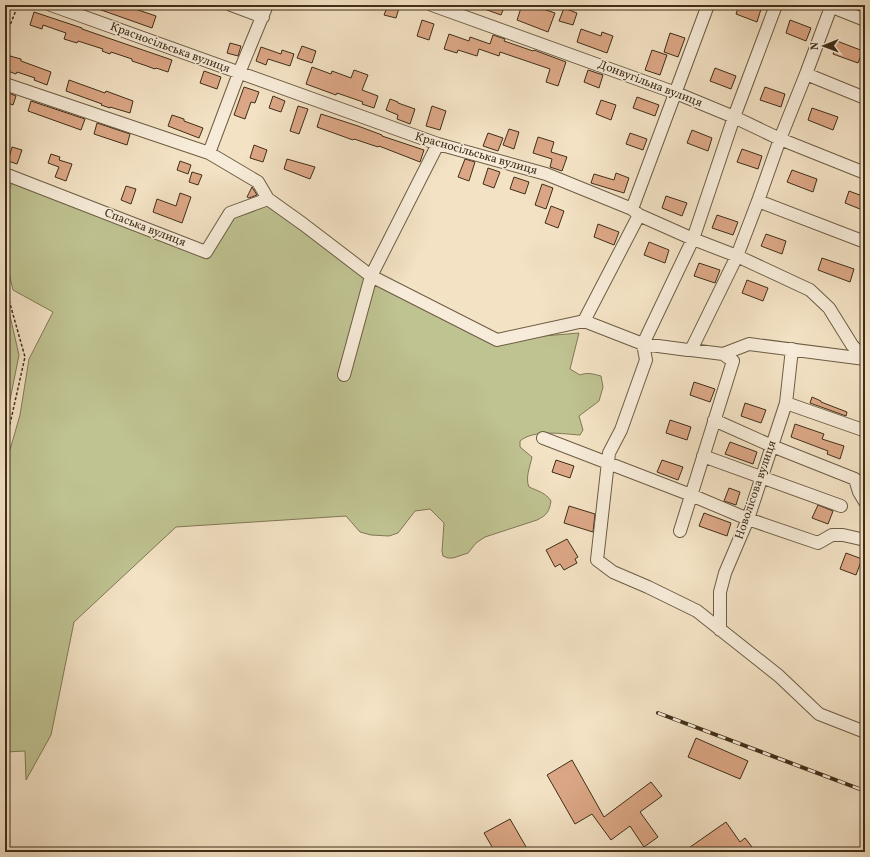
<svg xmlns="http://www.w3.org/2000/svg" width="870" height="857" font-family="Vollkorn,serif">
<rect width="100%" height="100%" fill="#f3e2c4"/>
<filter id="stains"><feTurbulence type="fractalNoise" baseFrequency=".005" numOctaves="4"/><feColorMatrix values="0 0 0 0 .2 0 0 0 0 .09 0 0 0 0 .02 0 0 0 .5 -.17"/></filter>
<radialGradient id="worn" r=".72"><stop offset=".6" stop-color="#630" stop-opacity="0"/><stop offset="1" stop-color="#630" stop-opacity=".3"/></radialGradient>
<!-- green -->
<path fill="#bfc291" stroke="#807855" d="M14,178L206,252L230,213L268,199L371,276L497,340L579,333L570,369L580,375C588,372 593,374 601,376L603,387L599,401L579,416L583,430L580,435C563,434 534,429 520,441V447L532,457C530,467 525,478 529,487C538,491 546,493 551,501C549,512 547,515 537,520L485,537L476,543L468,553L453,558H448L443,556L442,551L444,523L430,509L415,511L398,533L389,536L371,535L360,532L346,516L176,527L74,622L51,735L26,780L25,751L5,752V467L20,415L29,359L53,312L13,290L5,257V199Z
M5,294L19,355L5,425Z"/>
<!-- building -->
<path fill="#dca786" stroke="#402f19" d="M91,5H136L135,9L156,16L152,28L90,6Z
M388,5H400L396,18L384,15Z
M476,5H505L501,15L476,6Z
M522,5H527L542,10L543,9L555,13L548,32L517,20Z
M739,5H750L761,9L757,22L736,14Z
M564,8L577,13L573,25L559,21Z
M34,12L82,28V29L172,60L168,72L156,68L155,69L144,65L132,61V59L111,52L110,54L102,51L103,49L78,41L77,43L64,39L66,33L43,25L42,29L30,25Z
M422,20L434,24L429,40L417,36Z
M790,20L811,28L806,41L786,33Z
M581,29L601,36L602,32L613,36L607,53L577,42Z
M670,33L685,38L678,57L664,52Z
M449,34L469,41L470,37L490,44L493,35L505,39L504,41L533,51L534,50L566,62L558,86L546,82L550,69L500,52L499,56L479,49L477,56L458,50L457,53L444,49Z
M837,41L863,51L858,63L833,54Z
M230,43L241,46L238,56L227,53Z
M302,46L316,51L312,63L297,58Z
M261,47L281,54L282,50L294,54L290,66L268,59L266,65L256,61Z
M652,50L667,55L660,75L645,70Z
M10,56L21,59V61L51,72L47,85L34,80L35,78L17,72L16,74L5,70Z
M312,67L331,74L332,71L351,78L354,70L368,75L362,90L378,96L374,108L362,104L363,102L337,93L336,95L306,84Z
M715,68L736,76L731,89L710,81Z
M588,70L603,75L599,88L584,82Z
M204,71L221,77L217,89L200,83Z
M69,80L105,93L106,91L133,101L130,113L110,107V108L101,105L102,104L66,91Z
M244,87L259,92L255,103L251,102L245,119L234,115Z
M765,87L785,94L781,107L760,100Z
M6,92L16,96L13,105L5,102Z
M273,96L285,101L281,112L269,108Z
M637,97L659,105L655,116L633,108Z
M390,99L398,102V103L415,109L410,124L397,119L398,115L386,110Z
M601,100L616,105L611,120L596,114Z
M31,101L85,119L81,130L28,111Z
M298,106L308,109L299,134L290,131Z
M432,106L446,111L440,130L426,126Z
M812,108L838,117L833,130L808,120Z
M321,114L358,126L382,135V136L424,150L420,162L379,146L378,147L354,139L353,140L317,127Z
M172,115L184,119V121L203,128L199,138L168,126Z
M97,123L130,134L127,145L94,134Z
M509,129L519,132L514,149L503,145Z
M692,130L712,138L708,151L687,143Z
M488,133L503,138L498,151L483,146Z
M630,133L647,139L643,150L626,144Z
M538,137L554,142L551,152L567,157L562,171L550,167L552,159L533,153Z
M254,145L267,150L263,162L250,158Z
M12,147L22,150L17,164L8,161Z
M742,149L762,156L758,169L737,162Z
M51,154L60,157L59,160L72,164L66,181L55,177L59,167L48,163Z
M287,159L315,167L310,179L284,169Z
M465,159L475,162L469,181L458,177Z
M180,161L191,165L188,174L177,170Z
M488,168L500,172L494,188L483,184Z
M792,170L817,179L813,192L787,182Z
M192,172L202,175L198,185L189,182Z
M616,173L629,178L624,193L591,183L594,174L614,180Z
M514,177L529,182L525,194L510,189Z
M542,184L553,188L546,209L535,205Z
M126,186L136,189L131,204L121,200Z
M252,187L257,195L249,198L247,197Z
M849,191L865,197V211L845,203Z
M180,193L191,197L182,223L153,212L157,199L176,206Z
M666,196L687,203L682,216L662,208Z
M551,206L564,211L558,228L545,223Z
M717,215L738,222L733,235L712,228Z
M598,224L619,232L614,245L594,237Z
M766,234L786,241L782,254L761,246Z
M649,242L669,250L665,263L644,255Z
M822,258L854,269L850,282L818,270Z
M699,263L720,270L715,283L694,276Z
M747,280L768,288L763,301L742,293Z
M694,382L715,389L710,402L690,395Z
M812,397L821,401V402L847,412L846,416L810,403Z
M745,403L766,410L761,423L741,416Z
M670,420L691,427L687,440L666,433Z
M795,424L824,434L822,439L844,446L840,459L827,454L828,451L791,437Z
M730,442L757,452L753,464L725,454Z
M556,460L574,466L570,478L552,472Z
M662,460L683,467L678,480L657,472Z
M729,488L740,492L736,505L724,501Z
M818,505L833,511L828,524L812,518Z
M569,506L595,514L593,532L564,523Z
M704,513L731,523L727,536L699,526Z
M567,539L578,557L575,559L577,563L564,570L560,564L555,567L546,550Z
M846,553L862,559L856,575L840,569Z
M696,738L748,761L740,779L688,757Z
M572,760L604,817L651,782L662,796L640,812L658,837L644,847L630,826L611,840L592,814L575,824L547,775Z
M510,819L529,852H495L484,833Z
M726,822L740,842L745,838L756,852H683Z"/>
<g fill="none" stroke-linecap="round" stroke-linejoin="round">
<defs>
<path id="minor" d="M51,5L438,144L546,174L632,209L639,215L693,239L737,256L810,290L829,308L852,345L865,359
M231,5L263,17
M432,5L676,93L734,117L780,139L865,173
M776,5L734,117L693,239L643,344L646,360L621,430L609,453L597,560L613,572L648,587L697,611L779,676L819,714L865,732
M827,5L865,20
M806,74L865,98
M5,84L209,153L258,182L268,199
M209,153L239,73L267,5
M5,174L206,252L230,213L268,199L303,224L371,276L497,340L584,321L643,344L688,350H691L723,354L749,344L865,359
M758,201L865,242
M632,209L708,5
M584,321L639,215
M691,350L737,256L758,201L780,139L806,74L831,7
M344,375L371,276L438,144
M786,403L863,430L865,432
M714,420L772,446L855,479L859,492L865,502
M543,438L691,495L748,519L818,543L832,535H843L865,540
M703,456L841,506
M680,531L733,361L723,354
M720,630V592L725,573L748,519L786,403L792,349"/>
</defs>
<!-- minor casing -->
<use href="#minor" stroke="#6d5c44" stroke-width="14"/>
<!-- path -->
<path stroke="#402f19" stroke-width="1.5" stroke-dasharray="3 2" stroke-linecap="butt" d="M5,38L18,5
M5,286L25,357L5,446"/>
<!-- minor -->
<use href="#minor" stroke="#f7ecd9" stroke-width="12"/>
<defs>
<path id="rail" d="M658,713L865,791"/>
</defs>
<!-- rail casing -->
<use href="#rail" stroke="#402f19" stroke-width="4"/>
<!-- rail -->
<use href="#rail" stroke="#f7ecd9" stroke-width="2.5" stroke-dasharray="8" stroke-linecap="butt"/>
</g>
<g text-anchor="middle" dominant-baseline="central" stroke-width="3" stroke-linejoin="round" paint-order="stroke">
<!-- street labels -->
<g font-size="12" fill="#402f19" stroke="#f7ecd9">
<text transform="translate(170 48) rotate(20)">Красносільська вулиця</text>
<text transform="translate(650 84) rotate(21)">Донвугільна вулиця</text>
<text transform="translate(476 154) rotate(16)">Красносільська вулиця</text>
<text transform="translate(145 228) rotate(21)">Спаська вулиця</text>
<text transform="translate(756 490) rotate(-71)">Новолісова вулиця</text>
</g>
</g>
<!-- margin -->
<rect width="870" height="857" fill="none" stroke="#f3e2c4" stroke-width="20"/>
<rect x="6" y="6" width="858" height="845" fill="none" stroke="#402f19" stroke-width="2"/>
<rect x="10" y="10" width="850" height="837" fill="none" stroke="#402f19"/>
<!-- north arrow -->
<g transform="translate(824 46) rotate(269)" stroke="#f7ecd9" stroke-width="3" paint-order="stroke">
<path d="M0-3L7 15L0 10L-7 15Z" fill="#402f19"/>
<text y="-6" font-size="11" font-weight="bold" text-anchor="middle" fill="#402f19">N</text>
</g>
<rect width="100%" height="100%" filter="url(#stains)"/>
<rect width="100%" height="100%" fill="url(#worn)"/>
</svg>
